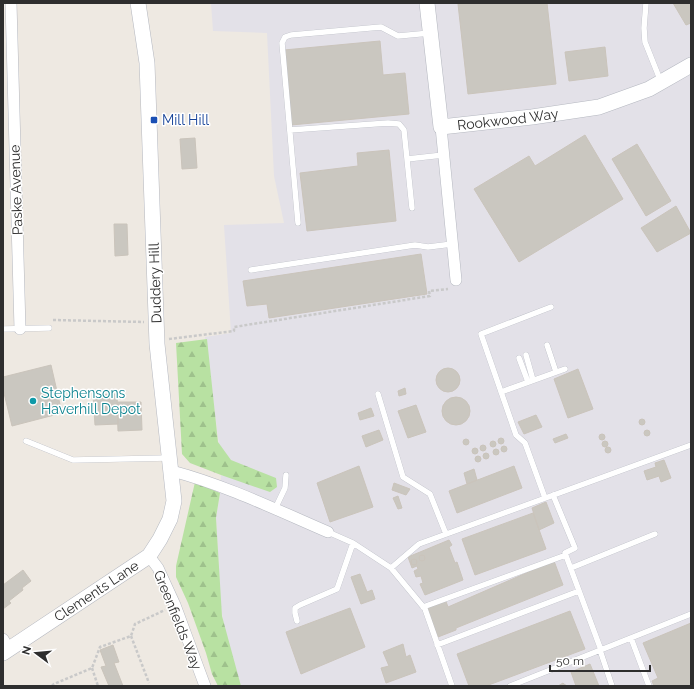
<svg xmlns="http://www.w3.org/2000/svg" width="694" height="689" font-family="Raleway,sans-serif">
<defs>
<pattern id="forest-firs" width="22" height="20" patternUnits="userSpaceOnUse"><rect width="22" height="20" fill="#b8e1a2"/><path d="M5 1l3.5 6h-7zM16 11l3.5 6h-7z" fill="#9ec18c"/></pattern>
</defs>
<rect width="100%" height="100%" fill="#eee9e2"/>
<!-- industrial -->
<path fill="#e3e1e8" d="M211,3H691V686H241L228,651L218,589L219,572L216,518L220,493L221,475L223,476L205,337L231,333L224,225L284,223L274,176L267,33L213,31Z"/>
<!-- forest -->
<path fill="url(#forest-firs)" d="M207,339L218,442L231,460L276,478L277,487L270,492L221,475L190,463L182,454L176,343Z
M195,482L220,493L216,518L222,616L241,686H218L212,674L206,653L188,603L176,577V566Z"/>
<!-- building -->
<path fill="#cac7c0" stroke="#cac4bb" d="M469,3H547L556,84L468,94L458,4Z
M673,3H691V23L686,25Z
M380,41L383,75L405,73L409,114L291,125L284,50Z
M605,47L608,76L569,81L565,52Z
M585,135L623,199L519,262L474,189L529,156L535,166Z
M195,138L197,168L182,169L180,139Z
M637,144L671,201L646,216L612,159Z
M389,150L396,221L307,231L300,173L358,166L357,153Z
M676,206L691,233L657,252L641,228Z
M114,224H127L128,255L115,256Z
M421,254L427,294L269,318L267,304L247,306L243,281Z
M51,365L62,413L12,426L3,389V377Z
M436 380a12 12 0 1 1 24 0a12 12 0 1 1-24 0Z
M578,369L593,409L568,418L554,379Z
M405,388L406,394L399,396L398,391Z
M117,394L118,424L95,425L93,395Z
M442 411a14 14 0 1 1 28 0a14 14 0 1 1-28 0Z
M117,402H141L142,430L118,431Z
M416,405L426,432L408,438L398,411Z
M371,408L374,416L360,420L358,413Z
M536,415L542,427L524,434L518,422Z
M639 422a3 3 0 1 1 6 0a3 3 0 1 1-6 0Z
M379,430L383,440L366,447L362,436Z
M644 433a3 3 0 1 1 6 0a3 3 0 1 1-6 0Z
M566,434L568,438L555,443L553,439Z
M599 437a3 3 0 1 1 6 0a3 3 0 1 1-6 0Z
M498 441a3 3 0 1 1 6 0a3 3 0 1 1-6 0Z
M463 442a3 3 0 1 1 6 0a3 3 0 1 1-6 0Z
M490 444a3 3 0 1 1 6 0a3 3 0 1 1-6 0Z
M602 444a3 3 0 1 1 6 0a3 3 0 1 1-6 0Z
M480 448a3 3 0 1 1 6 0a3 3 0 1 1-6 0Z
M501 449a3 3 0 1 1 6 0a3 3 0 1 1-6 0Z
M605 450a3 3 0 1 1 6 0a3 3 0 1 1-6 0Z
M472 451a3 3 0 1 1 6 0a3 3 0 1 1-6 0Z
M493 452a3 3 0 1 1 6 0a3 3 0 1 1-6 0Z
M483 456a3 3 0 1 1 6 0a3 3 0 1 1-6 0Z
M475 459a3 3 0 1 1 6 0a3 3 0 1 1-6 0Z
M664,460L671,478L661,482L659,476L647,480L644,471L656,467L655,463Z
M359,466L373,507L330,522L317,483Z
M514,466L522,488L457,513L449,491Z
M474,469L477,480L467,484L464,473Z
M394,483L410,489L406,495L392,490Z
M398,496L402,508L398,509L393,498Z
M546,502L554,523L539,530L532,508Z
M533,513L546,549L475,575L462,539Z
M449,540L452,545L449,547L455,563L457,562L463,580L425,595L420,584L423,583L421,576L416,577L414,571L418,569L417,566L412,568L408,557Z
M419 558a3 3 0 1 1 6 0a3 3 0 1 1-6 0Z
M411 562a3 3 0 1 1 6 0a3 3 0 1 1-6 0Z
M554,561L563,585L456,628V630L438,637L426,607L445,599L448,607Z
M23,570L31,581L22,588L23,590L9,601L11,603L3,609V585Z
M360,574L367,592L372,590L375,599L361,604L351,577Z
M350,608L365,647L301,674L286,632Z
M570,611L585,649L486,686H469L457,654Z
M691,623V686H654L652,681L658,678L643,643Z
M403,644L406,657L410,655L416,672L386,683L381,668L389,666L383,652Z
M113,645L119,662L114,663L123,686H109L101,667L106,666L100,650Z
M590,664L599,686H576L571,672Z
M563,683L564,684L567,686H558Z"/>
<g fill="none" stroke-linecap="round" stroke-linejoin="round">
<defs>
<path id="lane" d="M646,3L644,28L645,42L661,82
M290,130L388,123L399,124L404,130L407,159
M412,208L407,159L443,155
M298,223L282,43L285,37L291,35L381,27L398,36L430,33
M251,270L415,245L428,247L452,244
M3,329L49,328
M547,345L556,372
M526,355L533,380
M519,358L528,382
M501,392L565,369
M378,394L403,477L430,494L446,534
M26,441L73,460L168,458
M553,495L575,548L565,553L601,650
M545,498L525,443L516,435L481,334L551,307
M275,509L285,488L286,475
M328,532L353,543L391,568L425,609L452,686
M391,568L419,544L691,445
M571,568L655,534
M423,607L566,555
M297,621L295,613V608L300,605L337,589L353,543
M631,638L649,686
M437,645L579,591
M600,650L612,686
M510,686L691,614"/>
<path id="street" d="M11,3L20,329
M441,127L456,280
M172,471C225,485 277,510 328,532
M149,556L158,568L175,605L205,686
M3,639L9,649"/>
<g id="secondary">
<path id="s1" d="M427,3L441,127L532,117L599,107L649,89L691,65"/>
<path id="s2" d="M3,653L149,556L160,539L170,519L174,501L157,344L147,63L138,3"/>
</g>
</defs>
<!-- lane casing -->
<use href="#lane" stroke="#b5b8c0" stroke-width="6"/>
<!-- street casing -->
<use href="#street" stroke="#b5b8c0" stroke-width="12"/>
<!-- secondary casing -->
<use href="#secondary" stroke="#b5b8c0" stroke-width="16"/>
<!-- path -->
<path stroke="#c9c9c9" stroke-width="2.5" stroke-dasharray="3 2" stroke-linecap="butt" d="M53,320L144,322
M169,339L234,331V327L430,296L429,291L448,289
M131,636L149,683
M92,668L98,686
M52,686L54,684L92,668L100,647L131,636L135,624L165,610"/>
<!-- lane -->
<use href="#lane" stroke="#fff" stroke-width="5.5"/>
<!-- street -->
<use href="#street" stroke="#fff" stroke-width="11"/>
<!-- secondary -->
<use href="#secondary" stroke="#fff" stroke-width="15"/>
</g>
<!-- markers -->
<rect fill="#1a4fb4" stroke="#fff" stroke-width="1.5" x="150" y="116" width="8" height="8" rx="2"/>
<circle fill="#0f9aa8" stroke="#fff" stroke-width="1.5" cx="33" cy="401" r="4"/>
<g text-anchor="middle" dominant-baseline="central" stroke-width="3" stroke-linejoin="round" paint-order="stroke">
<!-- street labels -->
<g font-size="14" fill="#2e2e2e" stroke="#fff">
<text stroke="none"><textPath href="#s1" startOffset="192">Rookwood Way</textPath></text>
<text transform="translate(16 190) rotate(-92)">Paske Avenue</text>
<text transform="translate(155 283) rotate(-92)">Duddery Hill</text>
<text stroke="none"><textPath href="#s2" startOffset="112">Clements Lane</textPath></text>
<text transform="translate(178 620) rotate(68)">Greenfields Way</text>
</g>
<!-- transit labels -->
<g font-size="14" fill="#164399" stroke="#fff" text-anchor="start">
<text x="162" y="120">Mill Hill</text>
</g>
<!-- culture labels -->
<g font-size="14" fill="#0d838f" stroke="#fff" text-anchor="start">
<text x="41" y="393">Stephensons<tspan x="41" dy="16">Haverhill Depot</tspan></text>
</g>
</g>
<!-- border -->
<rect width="694" height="689" fill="none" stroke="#2e2e2e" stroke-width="8"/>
<!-- north arrow -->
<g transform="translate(36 653) rotate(286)" stroke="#ffffff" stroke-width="3" paint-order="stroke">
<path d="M0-3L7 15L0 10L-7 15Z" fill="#2e2e2e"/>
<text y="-6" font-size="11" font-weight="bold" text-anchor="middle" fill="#2e2e2e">N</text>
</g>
<!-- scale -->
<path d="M550 665v6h100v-6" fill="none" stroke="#2e2e2e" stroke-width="2"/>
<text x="556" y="665" font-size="12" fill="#2e2e2e" stroke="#ffffff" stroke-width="3" paint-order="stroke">50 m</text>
</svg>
